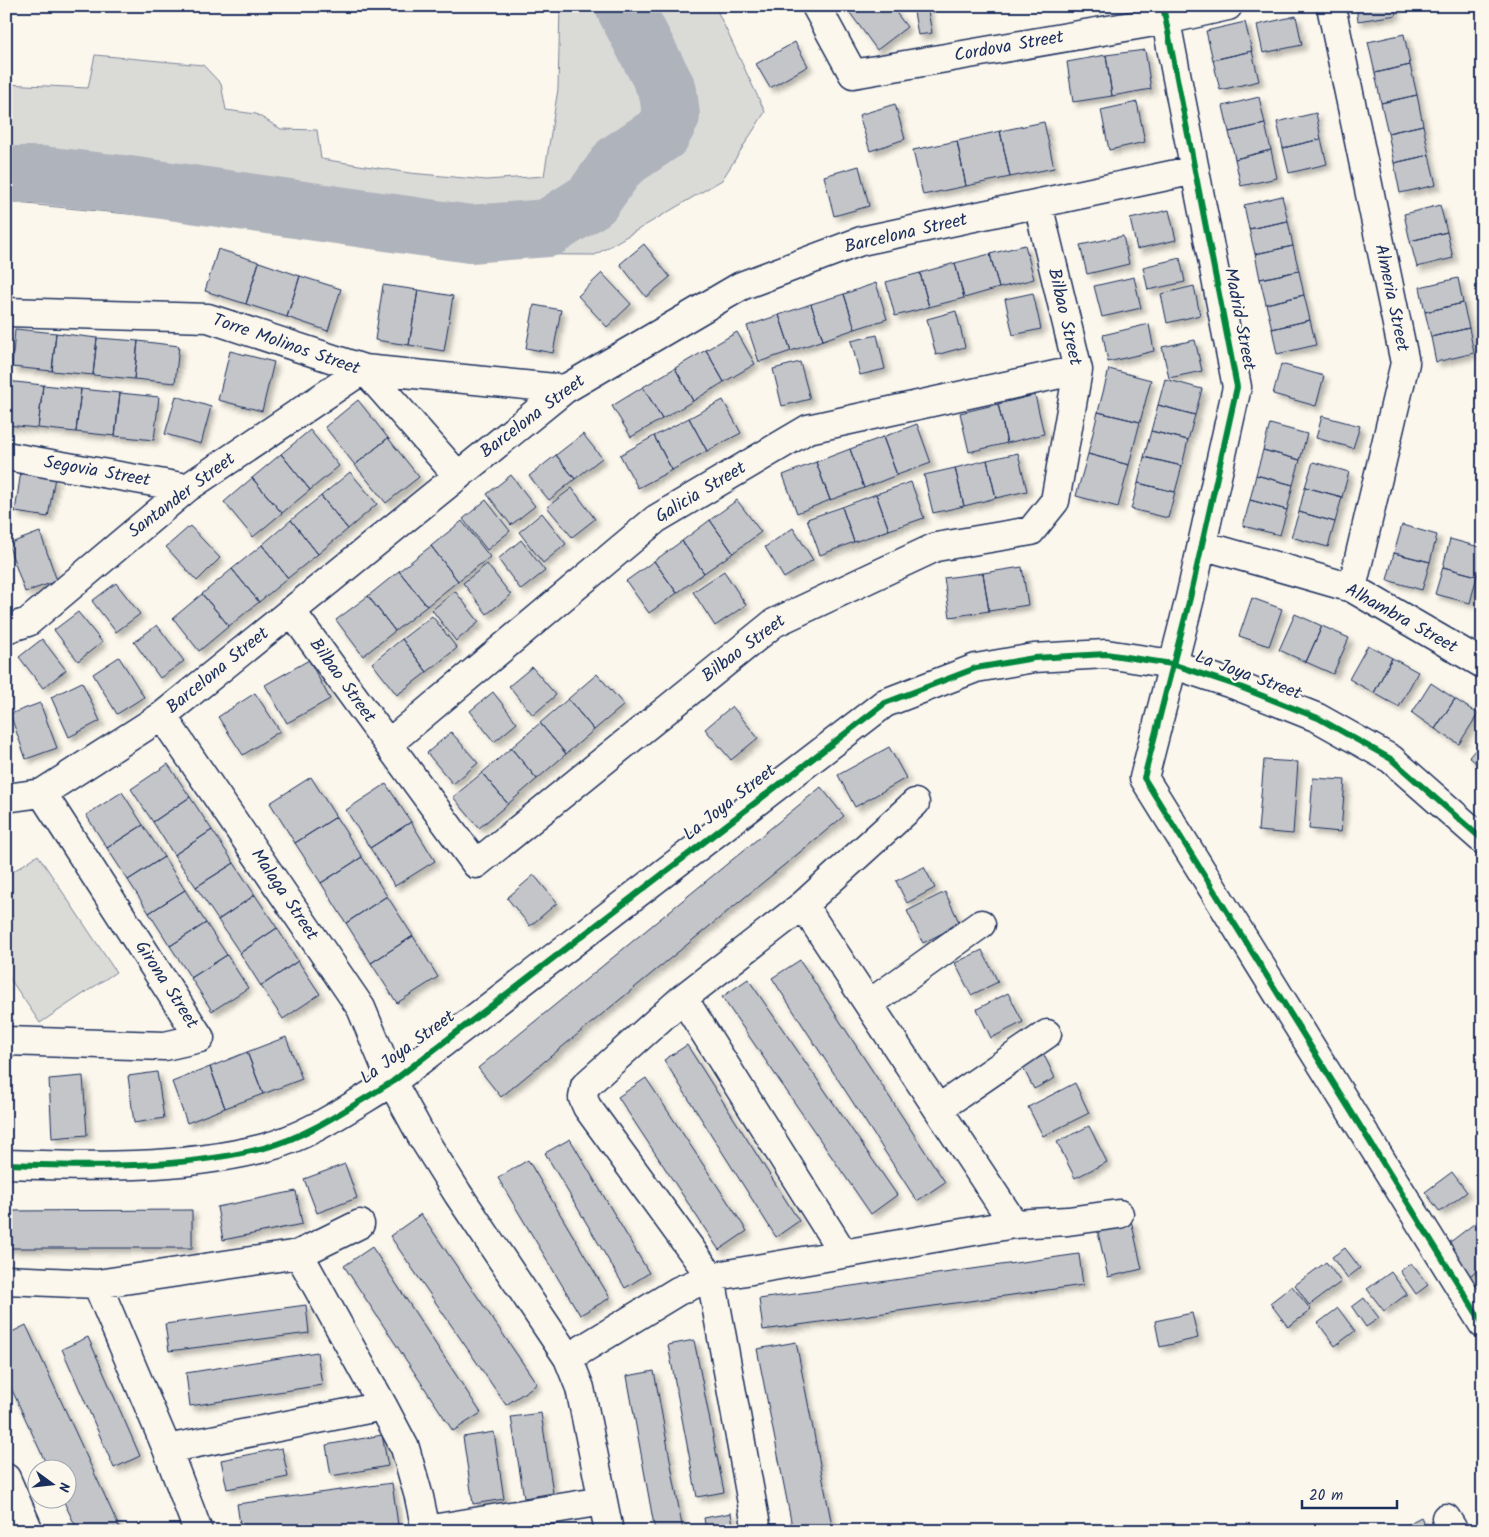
<svg xmlns="http://www.w3.org/2000/svg" width="1489" height="1537" font-family="Kalam,sans-serif">
<defs>
<filter id="shadow"><feDropShadow dx="4.5" dy="4.5" stdDeviation="2.5" flood-color="#0004"/></filter>
</defs>
<rect width="100%" height="100%" fill="#fbf7ec"/>
<filter id="ink" filterUnits="userSpaceOnUse"><feTurbulence type="fractalNoise" baseFrequency=".02" numOctaves="2"/><feDisplacementMap in="SourceGraphic" scale="10" xChannelSelector="R" yChannelSelector="G"/><feConvolveMatrix kernelMatrix="1 2 1 2 8 2 1 2 1" color-interpolation-filters="sRGB"/></filter>
<g filter="url(#ink)">
<!-- green -->
<path fill="#dadad7" stroke="#7a849a" d="M560,6H715L765,112L722,180L595,255L444,254L230,224L6,202V84L88,88L95,55L203,65L221,84L226,110L256,114L281,129L317,130L321,159L410,173L486,180L544,176L558,89Z
M38,855L116,972L40,1023L6,973V876Z"/>
<g fill="none" stroke-linecap="round" stroke-linejoin="round">
<!-- river -->
<path stroke="#afb3bb" stroke-width="58" d="M6,175H42L122,184L470,234L548,228L592,200L619,162L662,133L671,116L668,91L624,6"/>
</g>
<!-- building -->
<path fill="#c3c5c9" stroke="#1b2f5e" filter="url(#shadow)" d="M845,6H891L907,27L877,50Z
M913,6H927L932,33L918,35Z
M1356,6H1394L1396,15L1358,21Z
M1296,16L1302,45L1263,53L1257,25Z
M1245,22L1252,51L1213,60L1206,31Z
M1404,34L1410,65L1375,73L1368,42Z
M795,42L808,66L770,88L756,64Z
M1145,50L1151,89L1112,96L1106,55Z
M1252,51L1259,81L1220,90L1213,60Z
M1106,55L1112,96L1073,102L1067,62Z
M1410,65L1417,95L1381,103L1375,73Z
M1417,95L1423,125L1388,133L1381,103Z
M1259,97L1265,124L1229,132L1223,106Z
M1137,102L1145,142L1109,150L1101,110Z
M895,104L905,139L870,151L859,115Z
M1316,113L1321,139L1283,148L1277,122Z
M1044,122L1054,168L1010,177L1000,131Z
M1265,124L1271,150L1235,159L1229,132Z
M1423,125L1429,155L1394,163L1388,133Z
M1000,131L1010,177L966,186L957,141Z
M1321,139L1327,164L1289,173L1283,148Z
M957,141L966,186L923,195L913,150Z
M1271,150L1277,178L1241,186L1235,159Z
M1429,155L1436,185L1400,193L1394,163Z
M859,166L869,206L834,216L824,176Z
M1282,196L1288,221L1249,229L1244,205Z
M1440,205L1447,232L1410,241L1404,214Z
M1169,210L1176,240L1137,249L1130,219Z
M1288,221L1293,246L1255,254L1249,229Z
M1447,232L1453,258L1417,267L1410,241Z
M1123,236L1129,264L1087,274L1080,245Z
M644,244L670,277L646,297L620,264Z
M1025,245L1034,279L999,288L990,254Z
M1293,246L1299,271L1260,279L1255,254Z
M218,249L259,262L246,304L205,291Z
M990,254L999,288L964,298L955,263Z
M1180,258L1185,282L1148,290L1143,267Z
M259,262L300,276L287,317L246,304Z
M955,263L964,298L929,307L920,273Z
M1299,271L1304,295L1266,304L1260,279Z
M602,273L631,304L607,327L578,296Z
M920,273L929,307L895,316L886,282Z
M300,276L341,289L328,331L287,317Z
M1134,277L1141,308L1102,317L1094,286Z
M1458,278L1463,303L1425,312L1420,287Z
M876,283L887,319L855,329L844,294Z
M383,285L418,290L409,345L375,340Z
M1194,286L1200,315L1167,323L1161,294Z
M418,290L453,296L444,351L409,345Z
M1033,293L1041,329L1013,335L1005,299Z
M844,294L855,329L823,340L811,304Z
M1304,295L1310,320L1272,329L1266,304Z
M1463,303L1469,328L1431,337L1425,312Z
M811,304L823,340L791,351L779,315Z
M534,305L561,310L553,353L526,348Z
M956,311L965,347L936,355L927,319Z
M779,315L791,351L759,362L747,326Z
M1310,320L1316,345L1277,354L1272,329Z
M1149,324L1154,351L1108,362L1103,335Z
M1469,328L1474,353L1436,362L1431,337Z
M15,329L56,333L52,371L12,367Z
M737,332L755,364L724,382L706,350Z
M56,333L97,338L93,375L52,371Z
M877,335L885,369L860,375L851,341Z
M97,338L138,341L134,379L93,375Z
M1195,340L1202,371L1169,378L1162,347Z
M138,341L179,346L175,383L134,379Z
M706,350L724,382L693,401L675,368Z
M230,351L274,362L262,411L218,400Z
M800,362L810,399L782,406L773,369Z
M1281,364L1324,376L1316,406L1273,394Z
M675,368L693,401L662,419L643,387Z
M1109,369L1151,380L1140,422L1098,412Z
M1165,379L1202,389L1195,415L1158,405Z
M6,381L43,385L38,428L6,425Z
M43,385L81,389L76,432L38,428Z
M643,387L662,419L631,437L612,406Z
M81,389L120,393L115,436L76,432Z
M120,393L159,397L154,440L115,436Z
M1035,395L1044,434L1007,443L998,404Z
M176,396L211,407L201,444L165,434Z
M358,400L388,438L355,465L325,427Z
M723,400L741,433L707,451L689,418Z
M998,404L1007,443L969,452L960,413Z
M1158,405L1195,415L1188,440L1151,431Z
M1098,412L1140,422L1129,465L1088,454Z
M1322,416L1360,426L1353,448L1316,438Z
M689,418L707,451L672,470L654,436Z
M917,424L931,463L897,475L883,437Z
M1270,424L1307,434L1300,460L1263,450Z
M310,430L339,466L310,490L281,454Z
M1151,431L1188,440L1182,466L1144,457Z
M583,434L602,458L575,479L556,455Z
M654,436L672,470L638,488L620,455Z
M883,437L897,475L864,488L850,449Z
M388,438L419,477L386,503L355,465Z
M850,449L864,488L830,500L816,462Z
M1263,450L1300,460L1293,485L1256,475Z
M1018,453L1027,491L996,498L987,460Z
M281,454L310,490L282,513L252,478Z
M1088,454L1129,465L1118,507L1076,496Z
M556,455L575,479L549,500L529,476Z
M1144,457L1182,466L1175,492L1138,483Z
M987,460L996,498L964,506L955,468Z
M816,462L830,500L797,513L783,475Z
M1313,462L1349,472L1342,497L1305,487Z
M955,468L964,506L933,513L924,475Z
M21,471L55,477L48,517L15,512Z
M350,472L377,504L348,529L321,496Z
M511,475L535,506L511,525L487,494Z
M1256,475L1293,485L1287,510L1250,500Z
M252,478L282,513L253,537L224,502Z
M911,482L924,518L889,530L876,494Z
M1138,483L1175,492L1168,518L1131,509Z
M1305,487L1342,497L1335,522L1299,512Z
M572,488L595,519L572,537L547,507Z
M876,494L889,530L854,542L842,507Z
M321,496L348,529L318,554L291,520Z
M486,500L510,531L487,550L463,519Z
M737,500L761,532L733,553L710,520Z
M1250,500L1287,510L1280,535L1243,526Z
M842,507L854,542L820,555L807,519Z
M1299,512L1335,522L1328,547L1291,537Z
M542,513L566,544L543,563L519,532Z
M291,520L318,554L288,578L262,545Z
M710,520L733,553L704,573L682,541Z
M462,521L490,557L458,581L431,546Z
M1402,525L1437,535L1430,562L1394,553Z
M190,526L220,558L197,581L166,547Z
M793,528L813,560L784,578L765,547Z
M40,532L57,581L25,592L8,544Z
M1450,539L1483,548V556L1477,576L1443,567Z
M521,540L545,571L521,590L498,559Z
M682,541L704,573L677,593L654,561Z
M262,545L288,578L259,602L232,569Z
M431,546L458,581L427,606L399,571Z
M1394,553L1430,562L1422,590L1387,580Z
M654,561L677,593L649,613L626,581Z
M487,564L511,595L487,614L463,583Z
M1022,567L1028,605L989,611L983,573Z
M1443,567L1477,576L1470,603L1435,594Z
M232,569L259,602L229,626L202,594Z
M399,571L427,606L395,631L368,596Z
M724,571L746,605L715,626L693,592Z
M983,573L989,611L950,617L944,578Z
M116,583L140,614L116,632L92,601Z
M455,591L479,622L456,641L432,610Z
M202,594L229,626L199,651L173,618Z
M368,596L395,631L363,656L336,620Z
M1252,598L1282,609L1269,646L1239,636Z
M78,612L102,642L78,661L54,630Z
M1295,614L1322,626L1306,662L1279,650Z
M432,616L457,648L427,672L402,639Z
M157,625L184,661L160,678L134,642Z
M1322,626L1349,638L1333,674L1306,662Z
M42,639L66,670L43,688L19,657Z
M402,639L427,672L397,695L372,663Z
M1368,645L1392,658L1374,693L1349,679Z
M119,657L144,697L117,714L93,674Z
M1392,658L1418,672L1399,707L1374,693Z
M309,660L330,699L287,723L265,685Z
M532,667L556,695L533,715L509,686Z
M597,674L624,705L594,730L568,699Z
M82,682L100,721L69,737L51,697Z
M1431,683L1455,699L1435,729L1412,713Z
M493,692L517,723L494,742L470,711Z
M255,693L280,731L243,755L218,717Z
M568,699L594,730L566,754L540,723Z
M1455,699L1478,714L1459,744L1435,729Z
M40,703L57,748L26,759L10,714Z
M732,706L758,738L731,760L705,729Z
M540,723L566,754L537,779L511,748Z
M451,732L478,763L453,784L427,753Z
M1483,741V769L1469,757Z
M889,747L906,778L855,807L838,775Z
M511,748L537,779L508,804L482,773Z
M1264,760L1298,762L1293,834L1258,831Z
M168,764L190,797L153,822L131,789Z
M482,773L508,804L479,828L453,797Z
M311,777L336,817L295,843L270,803Z
M1313,778L1345,780L1341,832L1309,829Z
M386,784L411,822L370,848L346,810Z
M821,787L844,816L501,1097L478,1068Z
M122,792L143,825L107,848L86,815Z
M190,797L212,830L174,855L153,822Z
M336,817L362,857L321,883L295,843Z
M411,822L435,861L395,886L370,848Z
M143,825L164,857L128,880L107,848Z
M212,830L234,863L196,887L174,855Z
M164,857L185,890L149,913L128,880Z
M362,857L387,896L346,923L321,883Z
M234,863L255,895L218,920L196,887Z
M924,867L935,888L907,903L896,881Z
M534,875L557,903L530,926L507,898Z
M185,890L206,923L170,946L149,913Z
M945,892L960,924L923,943L907,911Z
M255,895L277,928L240,953L218,920Z
M387,896L413,936L371,963L346,923Z
M206,923L227,955L191,978L170,946Z
M277,928L298,961L261,986L240,953Z
M413,936L438,977L397,1003L371,963Z
M982,950L998,982L971,995L955,963Z
M227,955L248,988L212,1011L191,978Z
M800,960L945,1182L917,1201L772,978Z
M298,961L320,994L283,1019L261,986Z
M748,979L897,1195L871,1214L722,997Z
M1008,993L1023,1022L991,1038L977,1009Z
M286,1037L302,1079L263,1094L247,1052Z
M687,1045L799,1221L776,1237L664,1060Z
M247,1052L263,1094L225,1108L210,1067Z
M1044,1055L1055,1078L1034,1089L1022,1066Z
M210,1067L225,1108L187,1123L172,1082Z
M157,1072L164,1118L134,1123L128,1076Z
M83,1076L87,1135L52,1138L49,1079Z
M646,1078L747,1231L719,1250L618,1097Z
M1075,1083L1089,1113L1043,1136L1028,1107Z
M1089,1126L1107,1162L1075,1178L1057,1142Z
M570,1139L649,1273L625,1288L545,1153Z
M528,1160L610,1298L580,1315L498,1178Z
M345,1164L357,1198L317,1213L304,1179Z
M1452,1172L1467,1192L1440,1212L1425,1192Z
M296,1191L302,1224L223,1240L217,1207Z
M192,1210V1248H6V1211Z
M421,1214L537,1384L506,1405L390,1236Z
M1483,1217V1266L1468,1277L1445,1246Z
M1131,1220L1142,1269L1108,1277L1097,1228Z
M372,1247L481,1413L453,1431L344,1266Z
M1345,1248L1360,1268L1347,1278L1332,1257Z
M1079,1254L1083,1285L763,1330L759,1299Z
M1326,1262L1341,1282L1309,1305L1295,1285Z
M1411,1263L1428,1285L1416,1294L1400,1271Z
M1391,1272L1407,1294L1384,1311L1367,1289Z
M1292,1286L1311,1310L1288,1327L1270,1303Z
M1364,1298L1379,1318L1366,1327L1352,1307Z
M306,1305L309,1333L169,1351L165,1324Z
M1338,1308L1355,1331L1335,1346L1318,1323Z
M1192,1313L1198,1338L1160,1347L1155,1321Z
M26,1325L121,1531H78L63,1500H68V1470H49L6,1377V1335Z
M88,1337L140,1456L114,1468L62,1349Z
M694,1340L724,1492L697,1497L668,1345Z
M796,1342L833,1531H793L757,1349Z
M317,1352L322,1385L190,1406L186,1373Z
M654,1371L683,1531H655L627,1376Z
M541,1413L553,1493L524,1498L511,1417Z
M494,1432L504,1499L473,1504L463,1437Z
M382,1435L388,1466L331,1476L326,1445Z
M282,1448L288,1477L227,1489L221,1460Z
M392,1483L398,1525L355,1531H241L237,1504Z
M6,1508L16,1531H6Z
M731,1513L734,1531H706L704,1518Z
M1421,1517L1428,1531H1394Z"/>
<g fill="none" stroke-linecap="round" stroke-linejoin="round">
<defs>
<path id="street" d="M816,6L853,74L1166,20L1228,6
M1163,6L1237,387L1190,598L1144,778L1483,1324
M1331,6L1405,363L1352,588
M6,312L208,318L364,369L458,476
M6,456L187,488
M1202,545L1352,588L1483,664
M291,611L476,864L774,623L936,547L1031,531L1055,501L1078,370L1038,204
M6,629L28,622L187,488L364,369L565,389
M162,716L361,1008L392,1082L421,1135L458,1194L568,1358L580,1388L609,1531
M388,744L656,519L808,429L1078,370
M6,798L42,793L162,716L565,389L741,286L861,241L1195,170
M803,905L1014,1224
M683,998L843,1253
M869,1004L981,924
M6,1041L165,1046L200,1038L42,793
M938,1109L1047,1034
M299,1254L383,1406L405,1448L419,1497L426,1530L422,1531
M6,1280L97,1284L299,1254L360,1224
M97,1284L167,1449L198,1531
M568,1358L678,1291L711,1277L1014,1224L1068,1221L1119,1214
M167,1449L383,1406
M6,1478L29,1531
M1446,1518L1454,1531
M426,1530L603,1501
M757,1531L711,1277L587,1107L583,1098L585,1086L683,998L803,905L915,803"/>
<path id="secondary" d="M6,1164C90,1167 181,1169 264,1148C310,1136 351,1106 392,1082L885,703L976,668L1034,658L1106,654L1172,664L1235,685L1318,718L1391,759L1483,840"/>
</defs>
<!-- street casing -->
<use href="#street" stroke="#1b2f5e" stroke-width="31"/>
<!-- secondary casing -->
<use href="#secondary" stroke="#1b2f5e" stroke-width="31"/>
<!-- street -->
<use href="#street" stroke="#fbf7ec" stroke-width="28"/>
<!-- secondary -->
<use href="#secondary" stroke="#fbf7ec" stroke-width="28"/>
<defs>
<path id="cycleway" d="M1163,6L1237,387L1190,598L1144,778L1483,1324
M6,1164C90,1167 181,1169 264,1148C310,1136 351,1106 392,1082L885,703L976,668L1034,658L1106,654L1172,664L1235,685L1318,718L1391,759L1483,840"/>
</defs>
<!-- cycleway casing -->
<use href="#cycleway" stroke="#fbf7ec" stroke-width="9"/>
<!-- cycleway -->
<use href="#cycleway" stroke="#00873e" stroke-width="6"/>
</g>
</g>
<g text-anchor="middle" dominant-baseline="central" stroke-width="4.5" stroke-linejoin="round" paint-order="stroke">
<!-- street labels -->
<g font-size="18" fill="#1b2f5e" stroke="#fbf7ec">
<text transform="translate(1009 47) rotate(-10)">Cordova Street</text>
<text transform="translate(906 234) rotate(-13)">Barcelona Street</text>
<text transform="translate(1391 298) rotate(78)">Almeria Street</text>
<text transform="translate(1064 317) rotate(77)">Bilbao Street</text>
<text transform="translate(1239 319) rotate(79)">Madrid Street</text>
<text transform="translate(286 345) rotate(19)">Torre Molinos Street</text>
<text transform="translate(533 417) rotate(-37)">Barcelona Street</text>
<text transform="translate(97 472) rotate(10)">Segovia Street</text>
<text transform="translate(701 493) rotate(-31)">Galicia Street</text>
<text transform="translate(182 496) rotate(-37)">Santander Street</text>
<text transform="translate(1401 619) rotate(29)">Alhambra Street</text>
<text transform="translate(744 649) rotate(-37)">Bilbao Street</text>
<text transform="translate(218 671) rotate(-39)">Barcelona Street</text>
<text transform="translate(1248 676) rotate(20)">La Joya Street</text>
<text transform="translate(342 681) rotate(54)">Bilbao Street</text>
<text transform="translate(730 803) rotate(-38)">La Joya Street</text>
<text transform="translate(284 895) rotate(56)">Malaga Street</text>
<text transform="translate(166 985) rotate(57)">Girona Street</text>
<text transform="translate(408 1048) rotate(-36)">La Joya Street</text>
</g>
</g>
<!-- margin -->
<rect width="1489" height="1537" fill="none" stroke="#fbf7ec" stroke-width="25"/>
<rect x="12" y="12" width="1464" height="1512" fill="none" stroke="#1b2f5e" stroke-width="2" filter="url(#ink)"/>
<!-- north arrow -->
<g transform="translate(52 1484) rotate(105)"><circle r="24" fill="#fbf7ec" stroke="#a1a7b3"/>
<path d="M0-4L9 19L0 12L-9 19Z" fill="#1b2f5e"/>
<text y="-8" font-size="14" font-weight="bold" text-anchor="middle" fill="#1b2f5e">N</text>
</g>
<!-- scale -->
<path d="M1302 1500v8h95v-8" fill="none" stroke="#1b2f5e" stroke-width="2.5"/>
<text x="1309" y="1500" font-size="15" fill="#1b2f5e" stroke="#fbf7ec" stroke-width="4" paint-order="stroke">20 m</text>
</svg>
